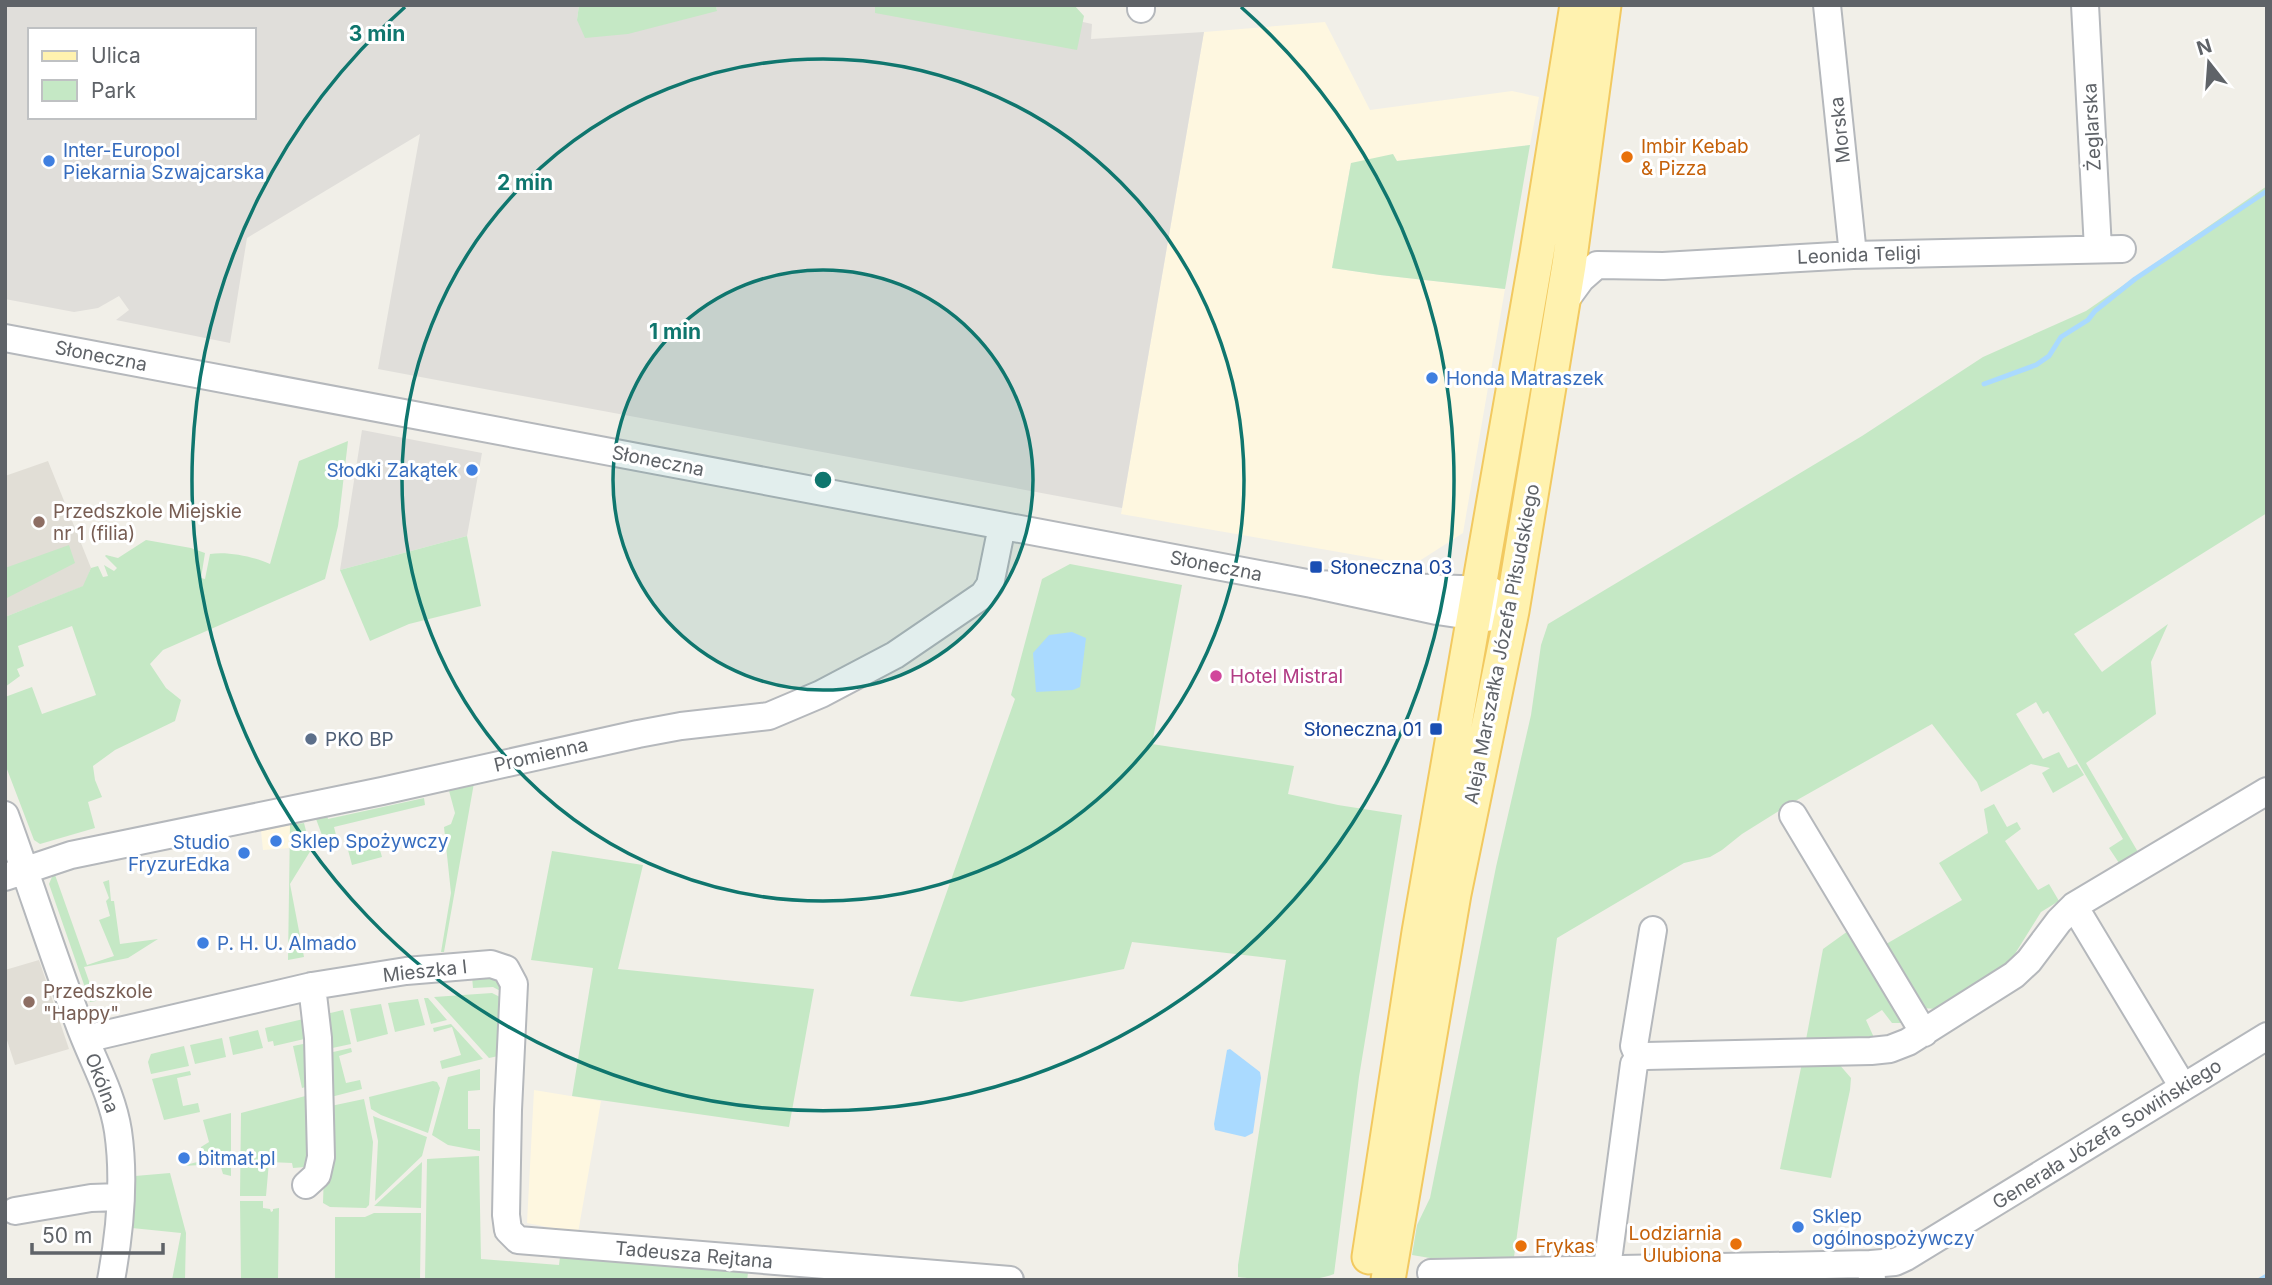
<svg xmlns="http://www.w3.org/2000/svg" width="2272" height="1285" font-family="Inter,sans-serif">
<rect width="100%" height="100%" fill="#f1efe8"/>
<!-- commercial -->
<path fill="#fef7e0" d="M1325,22L1370,110L1512,91L1539,97L1530,145L1397,161L1351,163L1332,268L1380,275L1505,289L1463,533L1413,565L1121,514L1204,32Z
M290,825V848L263,850L261,831Z
M534,1090L601,1101L578,1233L527,1223Z"/>
<!-- industrial -->
<path fill="#e0deda" fill-rule="evenodd" d="M5,5H579L577,20L717,10L716,5H1007L1092,24L1091,39L1204,32L1122,508L378,369L420,134L247,238L230,343L116,320L129,310L119,296L98,308L74,312L5,299ZM30,30H254V117H30Z
M362,430L482,453L467,536L340,570Z"/>
<!-- education -->
<path fill="#e1ded6" d="M48,461L91,568L84,586L5,617V476Z
M39,960L69,1049L15,1065L5,1034V970Z"/>
<!-- green -->
<path fill="#c5e8c5" d="M579,5H716L717,11L628,34L585,38L577,20Z
M875,5H1074L1084,16L1077,50L875,13Z
M1530,145L1505,289L1380,275L1332,268L1351,163L1393,154L1397,161Z
M2267,186V513L2074,634L2102,672L2168,624L2151,662L2156,714L2086,763L2138,852L2119,863L2109,848L2123,839L2048,711L2043,714L2036,702L2016,714L2043,759L2059,752L2068,768L2077,764L2084,775L2053,793L2042,773L2050,768L2031,764L1981,792L1977,782L1932,724L1790,804L1742,834L1722,850L1710,857L1684,863L1557,938L1514,1257L1430,1258L1412,1255L1417,1225L1430,1198L1496,867L1531,715L1541,645L1548,624L1862,436L1983,357L2086,311Z
M348,441L338,526L325,579L163,650L150,664L166,688L181,700L175,721L115,750L93,766L95,780L102,797L88,802L95,828L40,844L34,840L5,764V697L32,687L42,714L96,695L72,626L18,646L24,666L17,669L20,676L5,687V617L83,586L91,568L98,566L103,577L108,576L104,565L114,571L117,568L105,556L106,555L118,558L146,540L191,548L205,553L201,578L205,579L210,554C228,551 255,557 270,564L299,461Z
M467,536L481,606L409,624L370,641L340,570Z
M69,545L75,563L5,599V568Z
M1070,564L1182,585L1152,744L1294,766L1288,794L1338,805L1402,815L1359,1077L1334,1274C1314,1283 1262,1280 1238,1277V1265L1286,960L1132,942L1124,969L961,1002L910,996L1015,699L1011,695L1042,579Z
M474,783L444,952H441L451,893L444,827L451,824L455,813L448,787Z
M424,798L425,805L334,827L337,839H330L322,835L316,819L325,808L328,819Z
M1994,804L2007,827L2017,822L2021,829L2005,841L2038,890L2049,884L2059,901L2041,912L2008,965L1936,1009L1922,1008L1881,947L1962,900L1939,863L1988,833L1984,809Z
M304,823L311,850L290,884L304,957L288,960L290,825Z
M378,843L382,857L352,865L348,850Z
M552,851L643,865L618,969L814,989L789,1127L572,1096L593,968L531,960Z
M54,872L87,965L114,956L99,920L110,916L106,901L109,898L103,882L109,880L111,901H114L120,944L158,939L128,958L84,967L96,1001L90,1002L49,884Z
M1848,931L1908,1023H1892L1882,1010L1866,1020L1876,1042L1805,1045L1823,949Z
M491,975L498,978L506,994L493,987L473,988L472,976Z
M492,993L506,1000L503,1055L489,1058L434,997Z
M424,998H428L447,1020L431,1024Z
M418,999L425,1025L395,1032L388,1003Z
M381,1004L388,1034L357,1042L350,1009Z
M343,1010L351,1044L323,1050L322,1015Z
M312,1017L313,1037L274,1046L273,1041L268,1042L265,1028Z
M451,1024L483,1059L442,1069L440,1061L461,1055L452,1027L434,1032L433,1028Z
M258,1030L263,1048L233,1055L229,1037Z
M222,1038L226,1057L195,1064L190,1045Z
M313,1042L316,1084L302,1088L293,1046Z
M184,1046L189,1066L151,1074L148,1062L151,1054Z
M351,1048L352,1052L339,1056L346,1083L360,1080L362,1089L327,1098L324,1054Z
M1802,1063H1838L1851,1078L1850,1090L1831,1178L1780,1169Z
M480,1069V1090L468,1091V1129H480V1151L448,1145L432,1135L448,1077Z
M190,1071L191,1075L177,1078L183,1106L198,1103L200,1112L164,1120L152,1079Z
M433,1081L437,1082L440,1088L428,1133L381,1115L371,1109L369,1097Z
M313,1094L317,1116L305,1167L293,1168L292,1163L269,1162L266,1196H240L241,1113Z
M364,1099L373,1142L369,1205L366,1208L330,1207L323,1203L326,1107Z
M231,1113V1176L223,1174L220,1164L182,1166L201,1161V1147L209,1142L203,1120Z
M373,1116L427,1137L422,1156L375,1201L378,1141Z
M479,1156L481,1259L559,1265L560,1257L748,1273L747,1280H425L427,1159Z
M422,1162L421,1208L374,1206Z
M170,1173L186,1233L185,1280H172L181,1233L132,1228L135,1176Z
M240,1201H263V1208L270,1209L271,1212L273,1211V1209L279,1208L278,1280H241Z
M374,1213H421L420,1280H335V1217H365Z"/>
<!-- water -->
<path fill="#aadaff" d="M1072,632L1086,638L1080,687L1073,690L1036,692L1033,653L1049,635Z
M1230,1049L1260,1072L1261,1078L1253,1133L1245,1137L1215,1130L1214,1124L1227,1050Z"/>
<g fill="none" stroke-linecap="round" stroke-linejoin="round">
<!-- stream -->
<path stroke="#aadaff" stroke-width="5" d="M1984,384L2036,365L2049,356L2061,337L2088,320L2095,311L2135,279L2267,191
M2260,1280L2267,1276"/>
<defs>
<path id="minor" d="M1827,5L1853,255
M2085,5L2098,249
M1141,9V5
M1562,305L1581,279L1597,265L1663,266L1853,255L2122,249
M5,338L1312,584L1437,611L1484,618L1501,616L1512,611L1502,597L1490,590L1312,584
M5,815C30,883 52,953 78,1021C91,1058 112,1092 118,1131C125,1179 120,1232 111,1280
M1793,815L1924,1033
M5,877L71,855L382,791L638,734L681,726L769,716L821,694L895,655L983,595L990,585L1002,526
M2074,906L2183,1087
M85,1039L312,986L406,971L491,964L506,969L514,984L508,1110L506,1215L508,1230L518,1240L1010,1280
M1639,1058L1634,1046L1653,930
M306,1185L317,1175L321,1157L318,1038L312,986
M15,1211L91,1198L120,1197
M1871,1264L1895,1262L1906,1257L2267,1036
M1607,1268L1634,1064L1639,1058L1646,1056L1871,1051L1890,1049L1908,1042L2014,975L2029,961L2059,921L2074,906L2267,791
M1431,1273L1871,1264L1872,1280"/>
<path id="major" d="M1369,1257L1419,932L1537,253L1577,5
M1388,1280L1454,894L1512,611L1569,265L1604,5"/>
</defs>
<!-- minor casing -->
<use href="#minor" stroke="#b5b8bc" stroke-width="30"/>
<!-- major casing -->
<use href="#major" stroke="#f2c960" stroke-width="37"/>
<!-- minor -->
<use href="#minor" stroke="#fff" stroke-width="26"/>
<!-- major -->
<use href="#major" stroke="#fff2af" stroke-width="33"/>
</g>
<!-- distance rings -->
<circle cx="823" cy="480" r="210" fill="#0f766e" fill-opacity=".12"/>
<g fill="none" stroke="#0f766e" stroke-width="3.5">
<circle cx="823" cy="480" r="210"/>
<circle cx="823" cy="480" r="421"/>
<path d="M1241 7A631 631 0 1 1 405 7"/>
</g>
<!-- markers -->
<g fill="#e8710a" stroke="#fff" stroke-width="2.5">
<circle cx="1627" cy="157" r="7"/>
<circle cx="1736" cy="1244" r="7"/>
<circle cx="1521" cy="1246" r="7"/>
</g>
<g fill="#3f7fe0" stroke="#fff" stroke-width="2.5">
<circle cx="49" cy="161" r="7"/>
<circle cx="1432" cy="378" r="7"/>
<circle cx="472" cy="470" r="7"/>
<circle cx="276" cy="841" r="7"/>
<circle cx="244" cy="853" r="7"/>
<circle cx="203" cy="943" r="7"/>
<circle cx="184" cy="1158" r="7"/>
<circle cx="1798" cy="1227" r="7"/>
</g>
<g fill="#8d6e63" stroke="#fff" stroke-width="2.5">
<circle cx="39" cy="522" r="7"/>
<circle cx="29" cy="1002" r="7"/>
</g>
<g fill="#1a4fb4" stroke="#fff" stroke-width="2.5">
<rect x="1309" y="560" width="14" height="14" rx="3.5"/>
<rect x="1429" y="722" width="14" height="14" rx="3.5"/>
</g>
<circle fill="#d1479c" stroke="#fff" stroke-width="2.5" cx="1216" cy="676" r="7"/>
<circle fill="#5c6f8a" stroke="#fff" stroke-width="2.5" cx="311" cy="739" r="7"/>
<g text-anchor="middle" dominant-baseline="central" stroke-width="6" stroke-linejoin="round" paint-order="stroke">
<!-- street labels -->
<g font-size="19" fill="#5f6368" stroke="#fff">
<text transform="translate(2092 127) rotate(-93)">Żeglarska</text>
<text transform="translate(1840 130) rotate(-96)">Morska</text>
<text transform="translate(1859 255) rotate(-2)">Leonida Teligi</text>
<text transform="translate(101 356) rotate(11)">Słoneczna</text>
<text transform="translate(658 461) rotate(11)">Słoneczna</text>
<text transform="translate(1216 566) rotate(11)">Słoneczna</text>
<text transform="translate(1502 644) rotate(-79)">Aleja Marszałka Józefa Piłsudskiego</text>
<text transform="translate(541 755) rotate(-13)">Promienna</text>
<text transform="translate(425 971) rotate(-6)">Mieszka I</text>
<text transform="translate(102 1083) rotate(69)">Okólna</text>
<text transform="translate(2107 1134) rotate(-32)">Generała Józefa Sowińskiego</text>
<text transform="translate(694 1255) rotate(5)">Tadeusza Rejtana</text>
</g>
<!-- food labels -->
<g font-size="19" fill="#c56008" stroke="#fff" text-anchor="start">
<text x="1641" y="146">Imbir Kebab<tspan x="1641" dy="22">&amp; Pizza</tspan></text>
<text x="1722" y="1233" text-anchor="end">Lodziarnia<tspan x="1722" dy="22">Ulubiona</tspan></text>
<text x="1535" y="1246">Frykas</text>
</g>
<!-- shop labels -->
<g font-size="19" fill="#366cbe" stroke="#fff" text-anchor="start">
<text x="63" y="150">Inter-Europol<tspan x="63" dy="22">Piekarnia Szwajcarska</tspan></text>
<text x="1446" y="378">Honda Matraszek</text>
<text x="458" y="470" text-anchor="end">Słodki Zakątek</text>
<text x="290" y="841">Sklep Spożywczy</text>
<text x="230" y="842" text-anchor="end">Studio<tspan x="230" dy="22">FryzurEdka</tspan></text>
<text x="217" y="943">P. H. U. Almado</text>
<text x="198" y="1158">bitmat.pl</text>
<text x="1812" y="1216">Sklep<tspan x="1812" dy="22">ogólnospożywczy</tspan></text>
</g>
<!-- education labels -->
<g font-size="19" fill="#785e54" stroke="#fff" text-anchor="start">
<text x="53" y="511">Przedszkole Miejskie<tspan x="53" dy="22">nr 1 (filia)</tspan></text>
<text x="43" y="991">Przedszkole<tspan x="43" dy="22">"Happy"</tspan></text>
</g>
<!-- transit labels -->
<g font-size="19" fill="#164399" stroke="#fff" text-anchor="start">
<text x="1330" y="567">Słoneczna 03</text>
<text x="1422" y="729" text-anchor="end">Słoneczna 01</text>
</g>
<!-- hotel labels -->
<g font-size="19" fill="#b23c85" stroke="#fff" text-anchor="start">
<text x="1230" y="676">Hotel Mistral</text>
</g>
<!-- service labels -->
<g font-size="19" fill="#4e5e75" stroke="#fff" text-anchor="start">
<text x="325" y="739">PKO BP</text>
</g>
</g>
<circle cx="823" cy="480" r="10" fill="#0f766e" stroke="#fff" stroke-width="3.5"/>
<g font-size="21" text-anchor="middle" font-weight="bold" fill="#0f766e" stroke="#fff" stroke-width="6" stroke-linejoin="round" paint-order="stroke">
<text x="377" y="41">3 min</text>
<text x="525" y="190">2 min</text>
<text x="675" y="339">1 min</text>
</g>
<!-- border -->
<rect width="2272" height="1285" fill="none" stroke="#5f6368" stroke-width="14"/>
<!-- legend -->
<rect x="28" y="28" width="228" height="91" fill="#ffffff" stroke="#bfc1c3" stroke-width="2"/>
<rect x="42" y="51" width="35" height="10" fill="#fff2af" stroke="#bfc1c3" stroke-width="2"/>
<text x="91" y="63" font-size="21" fill="#5f6368">Ulica</text>
<rect x="42" y="80" width="35" height="21" fill="#c5e8c5" stroke="#bfc1c3" stroke-width="2"/>
<text x="91" y="98" font-size="21" fill="#5f6368">Park</text>
<!-- north arrow -->
<g transform="translate(2209 63) rotate(343)" stroke="#ffffff" stroke-width="5" paint-order="stroke">
<path d="M0-5L12 26L0 18L-12 26Z" fill="#5f6368"/>
<text y="-10" font-size="19" font-weight="bold" text-anchor="middle" fill="#5f6368">N</text>
</g>
<!-- scale -->
<path d="M32 1243v10h131v-10" fill="none" stroke="#5f6368" stroke-width="3.5"/>
<text x="42" y="1243" font-size="21" fill="#5f6368" stroke="#ffffff" stroke-width="5" paint-order="stroke">50 m</text>
</svg>
